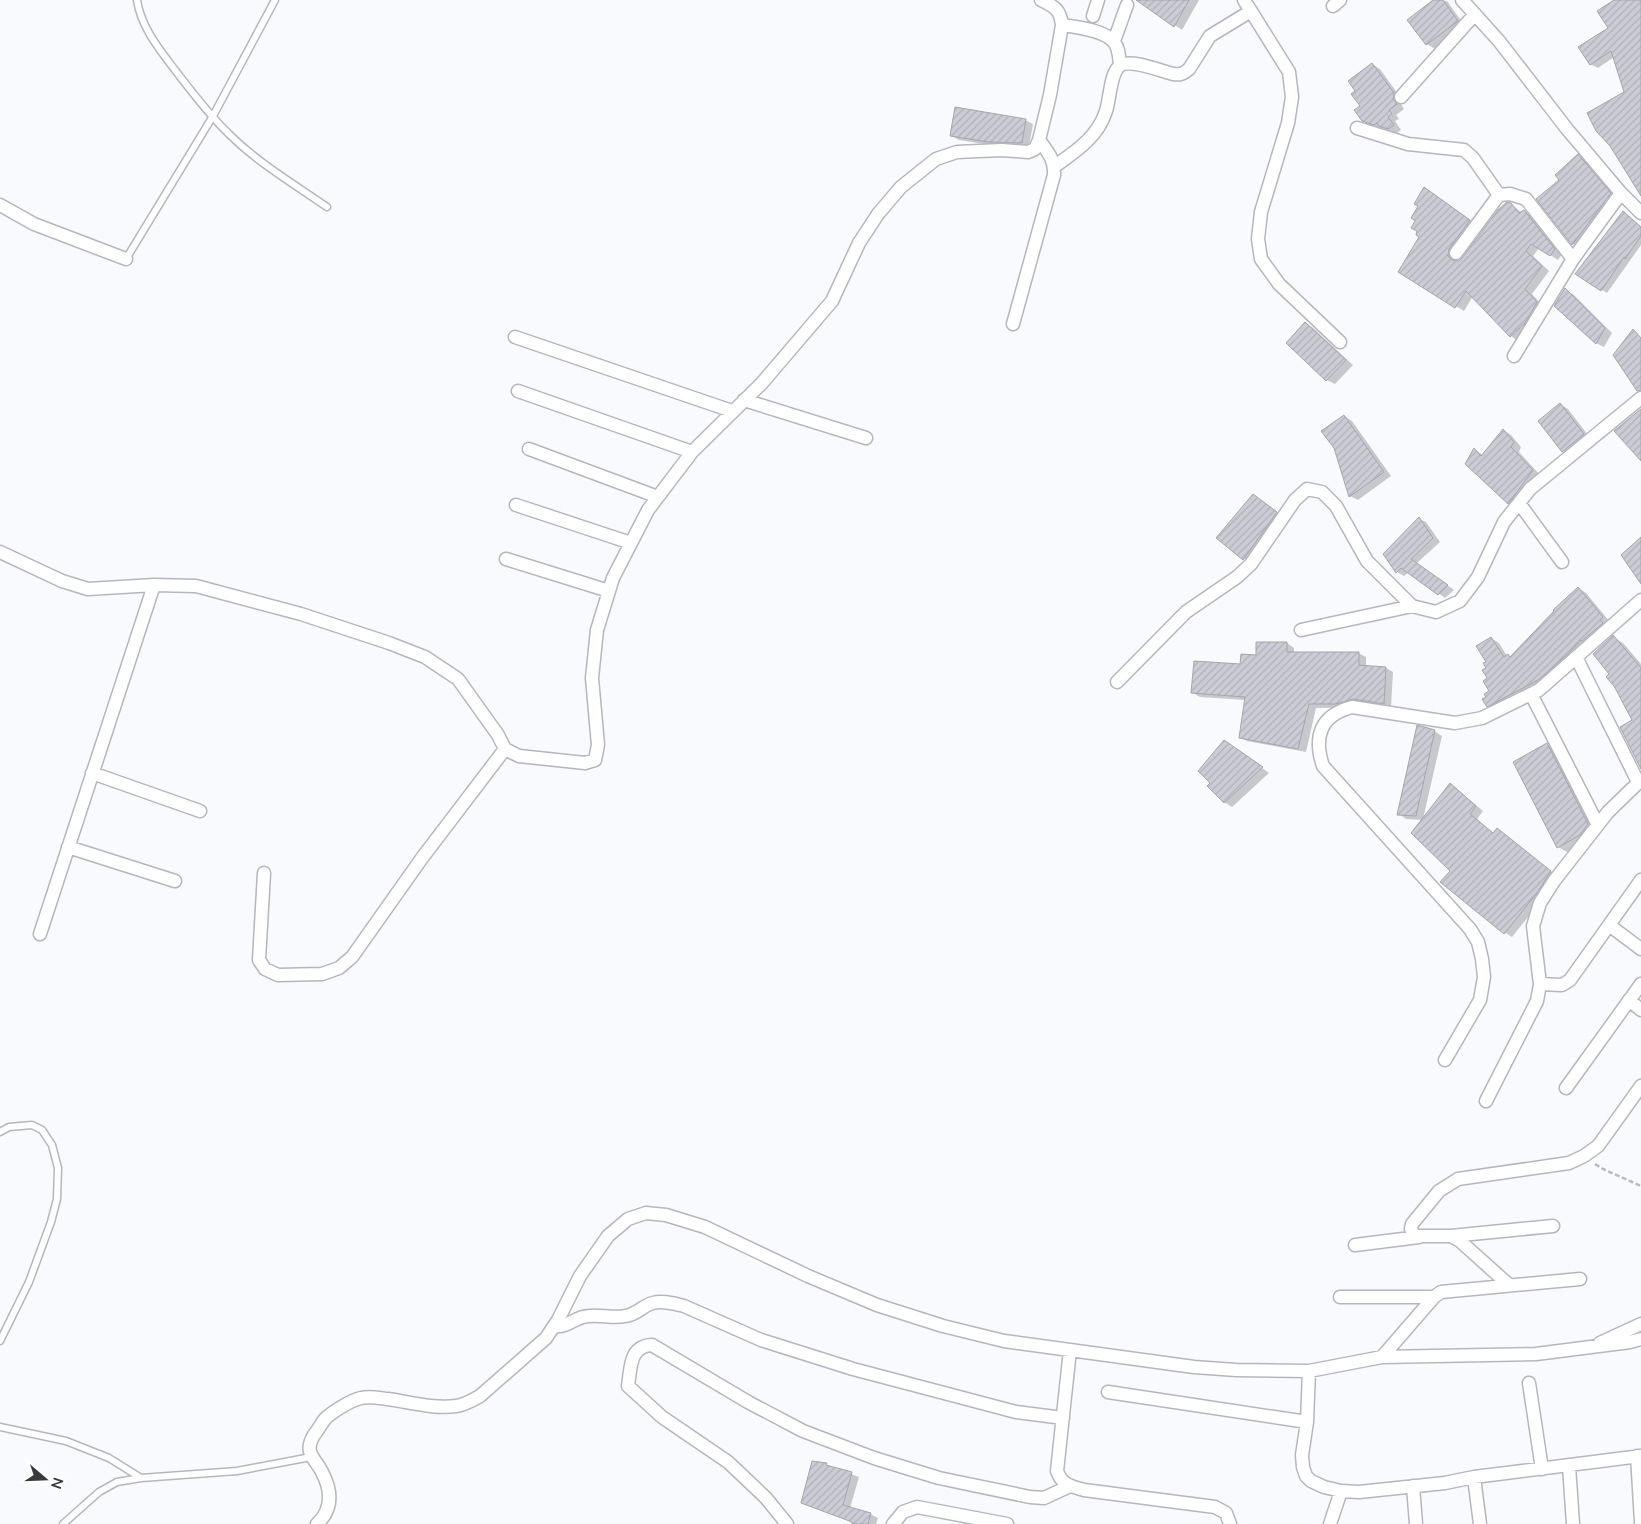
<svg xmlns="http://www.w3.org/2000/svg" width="1641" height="1524" font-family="Lato,sans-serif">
<defs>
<pattern id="building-hatch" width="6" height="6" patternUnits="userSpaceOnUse" patternTransform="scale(1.25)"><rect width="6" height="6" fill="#cbccd5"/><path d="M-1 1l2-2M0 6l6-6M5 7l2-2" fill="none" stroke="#afb0b8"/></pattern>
</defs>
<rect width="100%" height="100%" fill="#f9fafe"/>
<!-- shadow -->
<path fill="#0003" d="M1140,0H1199L1182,30Z
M1435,0L1447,1L1465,26L1435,49L1427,44L1409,20Z
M1617,0H1641V171L1625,93L1614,57L1598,68L1590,64L1609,28Z
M1372,64L1380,69L1401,98V104L1404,109L1396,115L1399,119L1395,121L1401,130L1397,133L1371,125L1363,120L1362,106L1356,91Z
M1025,120L1033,124L1029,147L997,146L959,140L952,136Z
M1578,156L1586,160L1614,193L1604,201L1610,209L1580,248L1573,244L1538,199L1561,180Z
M1425,188L1477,225L1457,253L1456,262H1459L1511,204L1522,213L1524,211L1532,215L1562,254L1558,260L1539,248L1533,256L1549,271L1532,294L1544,307L1518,341L1511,336L1473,296L1464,311L1400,272L1421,237L1417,221Z
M1624,213L1641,227V245L1607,293L1577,273Z
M1565,290L1573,294L1612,333L1604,347L1596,343Z
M1305,323L1313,328L1353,365L1335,384L1327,380L1287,343Z
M1560,404L1568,409L1591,439L1571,456L1563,451L1540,421Z
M1344,416L1352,421L1391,476L1358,500L1350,496Z
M1503,430L1511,435L1521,447L1519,452L1540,475L1516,507L1509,503L1475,450L1483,455Z
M1261,500L1284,517L1251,564L1218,538Z
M1419,519L1426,522L1440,542L1417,563L1454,590L1445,598L1409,572L1404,576L1397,572L1384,554Z
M1578,588L1586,593L1610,622L1546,684L1496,710L1488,706L1491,692L1487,663L1491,638L1499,643L1507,656L1511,657Z
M1613,637L1623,643L1641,664V766L1634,721L1611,674Z
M1287,643L1294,648V653H1358L1366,657V667L1386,668L1393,672L1391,707L1316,708L1306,752L1247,741L1240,737L1245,700L1200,697L1193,693L1257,657Z
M1434,731L1442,736L1423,819L1450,785L1457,789L1483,811L1477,819L1494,834H1505L1558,877L1544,897L1512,937L1504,932L1451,871L1423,820L1406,819L1399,814Z
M1547,745L1558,751L1598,830L1569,853L1558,847Z
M1232,746L1269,773L1232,807L1224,802Z
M813,1462L826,1465L859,1477L850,1508L870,1514L878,1518L876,1524H853V1522Z"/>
<!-- building -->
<path fill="url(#building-hatch)" stroke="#a4a5ae" d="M1136,0H1189L1174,27Z
M1433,0H1443L1458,21L1426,45L1407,20Z
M1614,0H1641V196L1610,146L1596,131L1587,113L1624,92L1611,51L1590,65L1578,47L1608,28L1597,11Z
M1372,63L1394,93L1393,99L1397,104L1389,110L1392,114L1388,117L1394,125L1388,129L1379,126L1377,123L1374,125L1362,121L1354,110L1360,106L1351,94L1355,91L1348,81Z
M955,107L1026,119L1022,143L988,142L950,136Z
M1578,154L1611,193L1572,245L1536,199L1559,180L1555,175Z
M1424,187L1470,220L1449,249L1448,256L1452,260L1459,261L1462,258L1498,210L1507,202L1511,203L1519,213L1524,210L1555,249L1550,256L1531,244L1526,251L1542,266L1525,289L1537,302L1525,323L1510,337L1466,291L1455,308L1398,272L1419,237L1416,235L1417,231L1411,228L1415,221L1411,218L1418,206L1414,204Z
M1623,211L1641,227V236L1625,259L1624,257L1601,291L1575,274Z
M1565,288L1605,328L1596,344L1554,306Z
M1305,322L1346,360L1326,381L1286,343Z
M1633,329L1641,338V390L1637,391L1613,355Z
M1560,403L1584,434L1562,452L1538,421Z
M1641,409V461L1614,431Z
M1344,415L1384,472L1349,497L1334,448L1321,431Z
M1503,429L1514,442L1511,447L1533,470L1508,504L1465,464L1474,448L1481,456Z
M1253,494L1277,512L1243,560L1216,538Z
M1419,517L1433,538L1411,559L1448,585L1438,595L1401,568L1396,573L1383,554Z
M1641,537V584L1621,555Z
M1578,587L1603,617L1600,620L1603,623L1582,641L1581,640L1569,653L1538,680L1487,707L1482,699L1486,697L1484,694L1489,691L1483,681L1487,678L1482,670L1486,668L1483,663L1486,662L1476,646L1491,637L1504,657L1508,654L1510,657L1554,611L1553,610Z
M1613,635L1641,668V769L1620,727L1632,720L1614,686L1606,677L1609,674L1593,654Z
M1256,642H1287V652H1359V665L1386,667L1384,704L1353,699L1336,704H1309L1298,749L1239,738L1245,697L1191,693L1194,661L1240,664L1241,654L1256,655Z
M1417,725L1435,730L1416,816L1397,815Z
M1224,740L1263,767L1224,803L1207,786L1210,783L1198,771Z
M1547,743L1588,824L1580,835L1557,848L1513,762Z
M1450,783L1476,806L1470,814L1493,833L1497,828L1551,871L1537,893L1504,934L1440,882L1450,871L1411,833Z
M812,1461L827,1463L826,1465L852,1472L843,1505L871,1513L868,1524H852V1522L801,1503Z"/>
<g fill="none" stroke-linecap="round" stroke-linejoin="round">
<defs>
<path id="service" d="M137,0C141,27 159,49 175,70C192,92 209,115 229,134C258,163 294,184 327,207
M126,259L213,116L275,0
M0,1132L9,1127L32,1125L42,1130L52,1145L58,1168L57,1199L51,1222L29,1282L0,1341
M0,1427L66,1441L109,1458L141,1478
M63,1524L99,1492L117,1482L141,1478L237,1471L311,1457"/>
<path id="minor" d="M1244,0L1289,72L1292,97L1288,123L1261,212L1258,239L1261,259L1279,284L1340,342
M1462,0L1499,41L1567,129L1621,193L1641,213
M1333,6L1340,0
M1093,16L1098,0
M1062,25C1076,27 1105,30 1114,42C1119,48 1119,57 1120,65
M1114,41L1127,5
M1401,97L1475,14
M1357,128L1408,144L1464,150L1473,158L1499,195
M1055,166C1076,151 1098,137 1106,111C1110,100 1110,71 1121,65C1132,59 1161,71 1173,74C1180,75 1183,74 1189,69L1210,36L1251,11
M0,205L34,224L126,259
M1456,253L1499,195L1510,194L1526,199L1573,259
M1013,324L1054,175C1055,160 1048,152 1039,140
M515,337L732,411
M1514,356L1573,259L1621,193
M518,391L692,452
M744,400L866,438
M529,449L658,497
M1519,503L1562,562
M516,505L631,543
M0,552L62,581L88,589L154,585L196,586L301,614L389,643L425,657L458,679L498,735L505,749L519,756L585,763L595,760L598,745L592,678L597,630L613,578L648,510L692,452L762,383L832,301L859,243L878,214L901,187L936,159L957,152L1002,150L1028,152L1035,149L1039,140L1050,95L1062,25C1060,9 1055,7 1041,0
M506,559L609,591
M1301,630L1412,606
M1576,657L1638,782
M1117,682L1186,612L1237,577L1251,564L1295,500L1307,489L1322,492L1336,506L1367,561L1412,606L1436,612L1460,601L1478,577L1504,522L1530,489L1641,398
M1531,694L1598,825
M92,773L200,811
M68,847L175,881
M264,873L259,960L265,969L278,975L322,974L339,968L352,957L422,858L505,749
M1609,925L1641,949
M40,934L154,585
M1540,984L1562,985L1570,980L1641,880
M1629,1000L1641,1010
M1445,1060L1480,1000L1484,977L1482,959L1478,942L1470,929L1323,766C1313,736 1321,715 1352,707L1455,723L1482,718L1539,690L1641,600
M1566,1088L1641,984
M1486,1101L1537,1001L1540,984L1533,926L1540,903L1554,881L1608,812L1641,780
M1451,1236L1553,1226
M1355,1245L1419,1237
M1509,1285L1460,1241L1451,1236H1414L1411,1229L1412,1224L1439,1191L1458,1179L1569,1163L1584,1156L1598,1146L1641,1086
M1340,1297H1434
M554,1326C565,1328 572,1320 583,1317C597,1313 611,1319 625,1316C637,1315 643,1305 653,1303C662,1300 675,1304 684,1306L761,1340L853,1369L1016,1412L1063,1418
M1641,1339L1630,1342L1536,1354L1382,1357L1309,1371L1307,1422L1302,1455L1303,1467L1306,1476L1311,1481L1324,1487L1341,1491L1359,1492L1445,1483L1474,1477L1641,1456
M1600,1343L1641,1324
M1070,1350L1057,1471C1062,1485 1070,1486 1084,1490L1215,1507L1226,1513L1230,1524
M1382,1357L1434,1297L1441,1292L1580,1279
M1529,1383L1542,1469
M1108,1392L1307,1422
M1637,1456L1641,1522
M1569,1466L1573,1524
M1474,1477L1480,1524
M1413,1486L1416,1524
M317,1524C333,1509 332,1491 322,1472C315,1458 303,1453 314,1435C318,1430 321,1424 325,1419C332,1412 351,1400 361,1398C369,1396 379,1398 388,1399C409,1402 434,1409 456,1406C465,1405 473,1400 480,1396L546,1338L558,1320L580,1276L608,1236L628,1219L646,1213L666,1215L705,1227L808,1276L877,1305L943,1326L1004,1341L1194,1367L1236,1370L1309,1371
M787,1524L766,1498L728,1462L662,1417L628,1386C631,1368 629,1346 652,1345L748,1402L803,1431L874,1458L939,1478L1030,1497L1044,1498L1070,1486
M893,1524L903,1512L917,1507L1007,1524
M1330,1524L1341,1491"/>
</defs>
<!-- service casing -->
<use href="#service" stroke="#b5b6bf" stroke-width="9"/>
<!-- minor casing -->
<use href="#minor" stroke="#b5b6bf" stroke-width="15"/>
<!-- path -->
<path stroke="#babbbe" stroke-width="2.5" stroke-dasharray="5 2.5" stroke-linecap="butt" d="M1595,1164L1603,1169L1641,1186"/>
<!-- service -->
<use href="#service" stroke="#fff" stroke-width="6"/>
<!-- minor -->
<use href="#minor" stroke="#fff" stroke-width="12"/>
</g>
<!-- north arrow -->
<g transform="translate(45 1479) rotate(109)" stroke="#ffffff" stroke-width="4" paint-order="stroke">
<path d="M0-4L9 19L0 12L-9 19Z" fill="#393a3d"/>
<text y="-8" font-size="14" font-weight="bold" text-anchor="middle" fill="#393a3d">N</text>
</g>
</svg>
